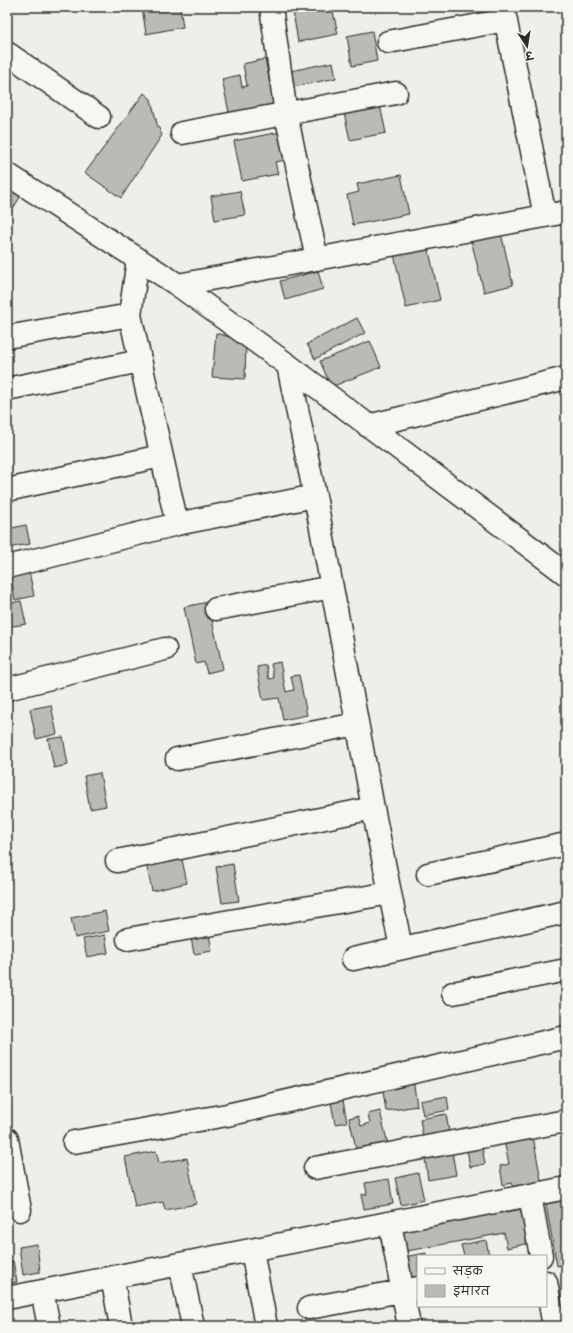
<svg xmlns="http://www.w3.org/2000/svg" width="573" height="1333" font-family="Delius,'Playpen Sans Deva',sans-serif">
<rect width="100%" height="100%" fill="#eeeeea"/>
<filter id="ink" filterUnits="userSpaceOnUse"><feTurbulence type="fractalNoise" baseFrequency=".025" numOctaves="2"/><feDisplacementMap in="SourceGraphic" scale="8" xChannelSelector="R" yChannelSelector="G"/><feConvolveMatrix kernelMatrix="1 2 1 2 8 2 1 2 1" color-interpolation-filters="sRGB"/></filter>
<g filter="url(#ink)">
<!-- building -->
<path fill="#babab7" stroke="#2b2b2b" d="M142,7H180L183,27L146,34Z
M318,7H332L338,34L298,42L293,12Z
M372,31L377,61L352,66L347,36Z
M265,59L275,107L230,117L222,79L240,75L242,87L247,86L243,64Z
M333,62L336,78L289,88L286,72Z
M144,93L151,99L157,124L162,135L121,198L85,173Z
M380,105L386,133L350,140L344,113Z
M280,132L286,160L275,162L278,174L242,181L234,141Z
M401,175L409,214L353,225L347,195L359,192L357,184Z
M7,186L22,194L7,218Z
M240,191L245,215L215,220L211,196Z
M501,233L513,285L484,292L471,240Z
M427,242L440,300L406,308L393,250Z
M318,271L323,289L285,300L280,281Z
M357,318L365,333L315,359L307,344Z
M216,333L246,342L245,379L212,377Z
M370,341L381,367L331,387L320,361Z
M26,525L30,544L7,548V529Z
M28,566L34,596L15,600L10,570Z
M21,601L26,624L7,627V604Z
M208,602L223,669L207,673L204,662L196,664L184,607Z
M280,662L286,692L294,690L291,676L299,675L307,715L283,720L279,698L263,700L257,667L266,665L269,679L274,678L271,664Z
M51,705L57,734L36,739L30,709Z
M63,737L68,765L54,768L48,739Z
M100,773L106,806L90,809L84,776Z
M180,850L187,883L152,891L145,858Z
M233,864L239,901L222,903L216,867Z
M105,911L109,931L75,938L71,918Z
M208,928L212,951L194,954L190,932Z
M105,935L108,953L87,957L83,939Z
M413,1079L417,1106L386,1111L382,1085Z
M342,1095L347,1122L335,1124L330,1097Z
M447,1096L449,1110L423,1115L420,1101Z
M380,1111L388,1145L357,1152L349,1118L358,1116L361,1126L370,1123L368,1114Z
M446,1114L449,1132L423,1137L420,1119Z
M532,1131L543,1191L515,1196L512,1183L503,1185L500,1166L509,1164L503,1136Z
M481,1141L485,1164L470,1167L466,1144Z
M451,1146L456,1175L428,1180L424,1151Z
M156,1151L159,1163L187,1158L196,1204L165,1210L163,1202L135,1207L125,1157Z
M418,1173L424,1200L401,1205L395,1178Z
M389,1179L393,1204L364,1209L361,1195L367,1194L365,1183Z
M566,1190V1264L557,1266L544,1194Z
M523,1208L530,1243L507,1248L504,1233L402,1252L398,1227Z
M486,1240L489,1256H464L461,1245Z
M37,1244L40,1272L23,1275L19,1247Z
M426,1253V1256H418V1277L403,1281L398,1258Z
M13,1261L17,1282L7,1284V1263Z"/>
<g fill="none" stroke-linecap="round" stroke-linejoin="round">
<defs>
<path id="minor" d="M271,7L286,114L317,259
M503,7L545,216
M388,42L506,20
M7,53L99,117
M182,133L396,93
M7,174L178,285L288,365L566,574
M138,259L130,315L177,524
M178,285L566,212
M7,337L130,315
M288,365L315,496L373,808
M7,389L140,361
M368,426L566,378
M7,490L161,456
M7,567L177,524L315,496
M216,609L332,587
M7,689L165,649
M177,759L357,724
M117,861L373,808L401,948
M428,874L566,844
M128,939L390,893
M353,959L566,912
M453,993L566,970
M7,1139L20,1210
M74,1142L227,1115L566,1037
M315,1168L566,1121
M530,1195L541,1256
M390,1223L409,1326
M252,1250L266,1326
M180,1264L193,1326
M112,1277L121,1326
M546,1282L554,1326
M42,1291L49,1326
M7,1298L566,1188
M309,1308L418,1288"/>
</defs>
<!-- minor casing -->
<use href="#minor" stroke="#2b2b2b" stroke-width="25"/>
<!-- minor -->
<use href="#minor" stroke="#f6f6f2" stroke-width="22"/>
</g>
</g>
<!-- margin -->
<rect width="573" height="1333" fill="none" stroke="#f6f6f2" stroke-width="24"/>
<rect x="12" y="12" width="549" height="1309" fill="none" stroke="#2b2b2b" stroke-width="1.5" filter="url(#ink)"/>
<!-- legend -->
<rect x="417" y="1255" width="130" height="52" fill="#f6f6f2" stroke="#a5a5a2"/>
<rect x="425" y="1268" width="20" height="6" fill="#f6f6f2" stroke="#a5a5a2"/>
<text x="453" y="1275" font-size="12" fill="#2b2b2b">सड़क</text>
<rect x="425" y="1285" width="20" height="12" fill="#babab7" stroke="#a5a5a2"/>
<text x="453" y="1295" font-size="12" fill="#2b2b2b">इमारत</text>
<!-- north arrow -->
<g transform="translate(527 46) rotate(168)" stroke="#f6f6f2" stroke-width="3" paint-order="stroke">
<path d="M0-3L7 15L0 10L-7 15Z" fill="#2b2b2b"/>
<text y="-6" font-size="11" font-weight="bold" text-anchor="middle" fill="#2b2b2b">उ</text>
</g>
</svg>
